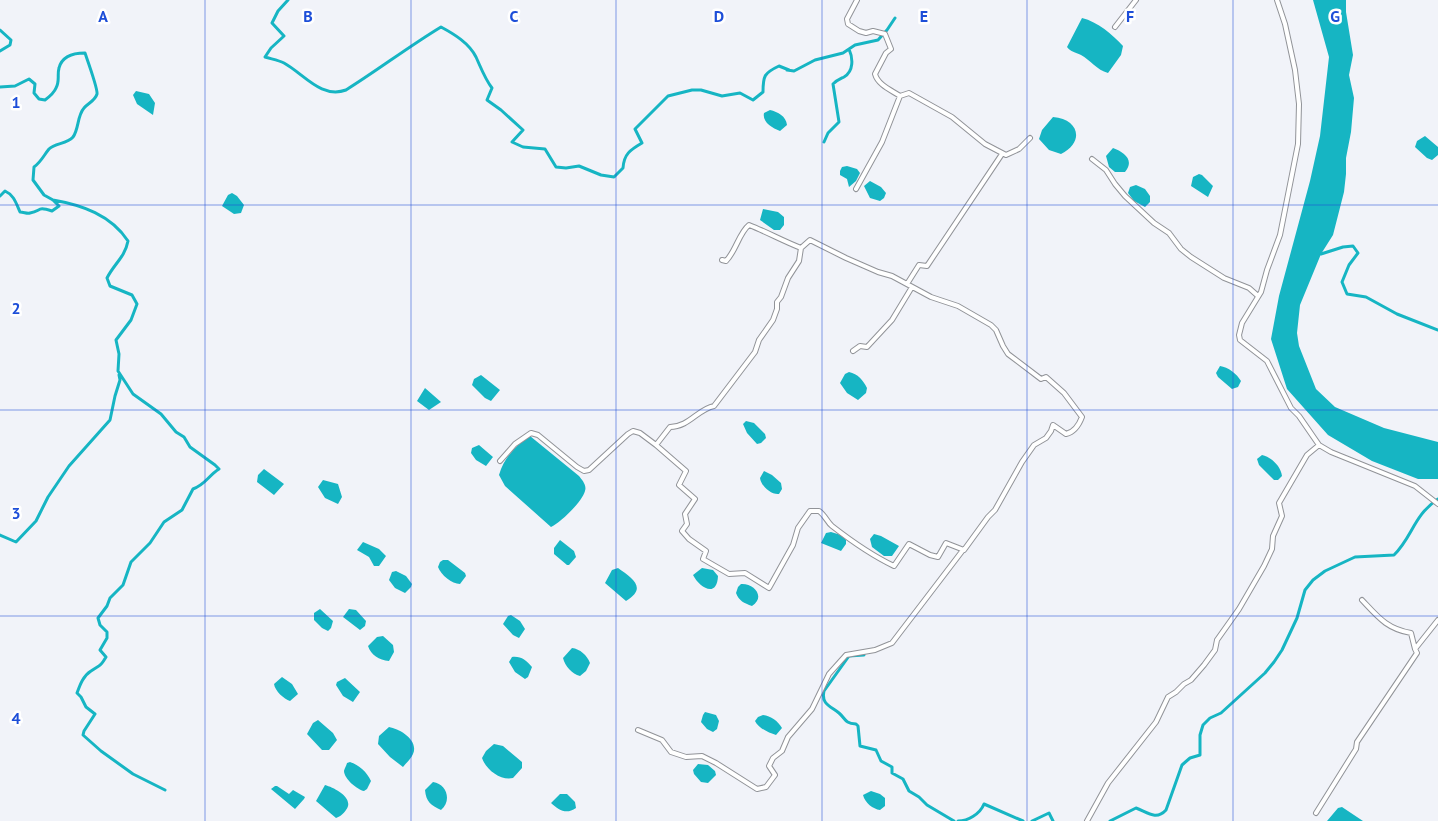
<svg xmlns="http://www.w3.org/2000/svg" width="1438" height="821" font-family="'PT Sans',sans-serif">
<rect width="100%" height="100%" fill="#f1f3f9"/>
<!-- water -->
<path fill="#16b5c3" d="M1313,0H1346V12L1353,55L1349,75L1354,98L1351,132L1346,158V174L1344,192L1333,235L1321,254L1300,305L1297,333L1299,346L1316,389L1335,407L1384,428L1438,442V479H1418L1372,461L1328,435L1287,389L1271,339L1279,296L1310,181L1320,136L1329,57Z
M1082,18C1098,22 1112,34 1123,46L1121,55L1108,73C1097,70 1090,60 1081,55C1075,52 1071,52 1067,47Z
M136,91L149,94L155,103L153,115L137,104L133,95Z
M770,110C778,112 786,116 787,125L780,131C772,128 762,122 764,113Z
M1053,117C1079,119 1085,142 1061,154L1049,150L1039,139L1042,130Z
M1425,136L1438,147V155L1432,160L1427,158L1415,147L1417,141Z
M1113,148C1124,152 1135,160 1125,172H1115L1109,167L1106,156Z
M847,166L857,169L860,173L856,181L849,187L847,179L840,175V171L842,167Z
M1199,174L1202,175L1213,186L1208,197L1191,186L1193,177Z
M870,181L881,187L886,193L884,198L880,201L870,198L864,186Z
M1136,185L1145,189L1150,196V202L1145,207L1134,201L1128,193L1130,187Z
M232,193L237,196L244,205L241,213L234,214L222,206L228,195Z
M763,209L778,212L784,217V225L780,230H774L760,220Z
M1220,366C1228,367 1237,374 1241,381L1238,387L1232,389L1218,377L1216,373Z
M849,372C858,374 863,380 867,388L866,393L858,400L847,393L840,383L845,374Z
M481,375L500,390L491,401L485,398L472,385L474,379Z
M425,388L441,402L429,410L417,401Z
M746,421L754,423L765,434L766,438L761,443L757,444L747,433L743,424Z
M530,436L579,476C582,480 587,485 585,491C582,502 561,522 551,527L505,486L499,475C504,458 515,446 530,436Z
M479,445L493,457L486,466L476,460L471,453L472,448Z
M1262,455C1271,457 1281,466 1282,476L1278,480H1274L1259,465L1257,459Z
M264,469L284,484L274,495L257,482L258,475Z
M764,471L772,475L781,483L782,489L779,494C771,495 761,486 760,478Z
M323,480L338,484L342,497L338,504L325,498L318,487Z
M831,532L841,535L846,540V544L841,551L821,543L826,533Z
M874,534L881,536L899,546L892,556H884L872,547L870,539Z
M560,540L574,551L576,557L569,565H567L554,554V548Z
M363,542L379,549L386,556L379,566H374L369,557L357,550Z
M443,560H448L465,573L466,576L460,584C452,584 441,575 438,567L440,562Z
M618,568C632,578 648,588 626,601L605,583L612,570Z
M702,568L713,570L718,576C717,599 699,587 693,575Z
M396,571L406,576L412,584L411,587L405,593L395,588L389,580L392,572Z
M741,584C754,583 766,597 752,606C744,603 739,601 736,593L738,587Z
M320,609L333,621L331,628L328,631L322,628L314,620V613Z
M349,609L356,610L366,621L365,626L360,630L343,617Z
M511,615L520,621L525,629L519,638L513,635L503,624L508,616Z
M383,636L393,645L394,652L389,661C379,660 371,655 368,646L377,637Z
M572,648C580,649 587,655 590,663L586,671L580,676C572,674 565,666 563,658Z
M512,657C521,656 526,660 532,667L528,677L525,679L515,672L509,662Z
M282,677L292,684L298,694L290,701C284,699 275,691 274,684Z
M345,678L360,692L353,702L343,696L336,685L337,682Z
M705,712L716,715L719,721L717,729L713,732L707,729L701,722L703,715Z
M763,715C771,716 778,721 782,728L776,735C769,733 758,728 755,721L758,717Z
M318,720L333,733L337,740L329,750H322L307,734L313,723Z
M389,727C400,729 419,740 413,754C411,759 406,763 403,767L390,757L378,744L379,736Z
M494,744L503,746L522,762V768L513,778C501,781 486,770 482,758L486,751Z
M350,762C359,765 367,772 371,781L367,789L364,791C358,790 344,779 344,771C344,770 347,764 347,763Z
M698,764L708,765L715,771L716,775L708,783L701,782L694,774L693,770Z
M433,782C447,784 452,801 441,810C431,805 426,802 425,790Z
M325,785C335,788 355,798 346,810C343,814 341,816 336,818L316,801Z
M275,786H277L289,794L293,790L305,797L304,799L295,809L271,789Z
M871,791L880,794L885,798V806L880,810C873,809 865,803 863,795Z
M560,794H567L575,802L576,808C566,815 559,810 551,803Z
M1342,807L1363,821H1327L1338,808Z"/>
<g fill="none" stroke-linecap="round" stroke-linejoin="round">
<!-- canal -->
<path stroke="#16b5c3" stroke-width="3" d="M288,0L278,11L272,23L284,36L271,48L265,57C271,59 278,60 284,63C304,74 321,99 346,90C378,70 408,47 441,27C454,34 469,43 476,57C481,68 485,79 492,88L487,100L501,110L523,130L512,142L523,147L545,149L556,167L566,168L579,166L601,175L614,177L623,168C624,154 630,150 642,143L635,129L668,96L692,90H701L722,96L740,93L753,100L763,92C763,76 764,73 779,66L789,70
M0,30L11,40L10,45L0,51
M787,70L794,71L815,60L843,53L855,45L878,40L887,30L895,18
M0,87L15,86L29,79L35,84L34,93L39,99L45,100C49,97 54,93 56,88C60,81 57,75 59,68C62,56 74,53 85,53C87,59 98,89 97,94C95,101 88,103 84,108C77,116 79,129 73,137C67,144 55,143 49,149C44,155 41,162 34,167L33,180L44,195L53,200L59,206L52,211C36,206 42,211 30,213C27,214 24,212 20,212C16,203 14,195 5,191L0,196
M824,142L828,133L839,122L833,84C837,80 840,79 844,77C854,71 853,58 849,49
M53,200C82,205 111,215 128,241C125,257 114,264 107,278L110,286L132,295L137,304L131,320L116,340L119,354L118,371L133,394L161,414L176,432L184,437L190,447L215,465L219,469C208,476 206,484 193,489L182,510L164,522L150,543L131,562L123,585L110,598L107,606L98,618L100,625L107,632V638L100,650L106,657C100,667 100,665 91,671C83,676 80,685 77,693L81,697L86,707L95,714L84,731L83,735L101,751L133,774L165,790
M1321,254L1343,247L1353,246L1358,253L1349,265L1342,282L1347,294L1366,297L1397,314L1438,330
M0,535L16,542L36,521L48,497L69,466L110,420L115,396L120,380L119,375
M864,655L849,656L824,691C821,704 830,706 839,713C846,719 844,723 856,724L858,726L860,746L876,750L881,761L892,767V773L903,779L909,791L919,797L927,805L954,821
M958,821C968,821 980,814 984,804L1023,821
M1032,821L1049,813L1053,821
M1110,821L1136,808C1147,812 1156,821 1166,810L1182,765L1190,758L1200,755V735L1203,725L1210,718L1221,713L1265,673L1274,662L1282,650L1297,618L1305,590L1313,580L1325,571L1355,557L1394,555C1413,536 1413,516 1438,499"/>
<defs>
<path id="minor" d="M1277,0L1285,24L1295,70L1299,104L1298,144L1280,235L1267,270L1261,292L1242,323L1239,335L1240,340L1267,361L1291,408L1299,416L1319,445L1331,452L1415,486L1438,504
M1115,27L1136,0
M900,96L909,93L952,117L985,144L1006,155L1019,149L1030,138
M1092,159L1106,170L1115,184L1125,196L1154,223L1169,233L1181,249L1191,257L1224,278L1249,288L1258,296
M856,189L882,142L900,96C891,90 878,85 875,74L886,53L891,49L885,34L873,31L866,33L859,31L848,24L847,19L857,0
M907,284L919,265L927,266L1002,154
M853,351L860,346L867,347L892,320L912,287
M656,445L686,471L679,485L695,499L685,514L687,524L682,531L689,539L706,551L703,559L729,574L745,573L769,588L793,545L798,528L810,511H819C825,515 827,522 832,526C850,540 873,556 894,566L909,544L930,555L938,557L946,543L964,550L988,517L995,510L1022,462L1034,445L1046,438L1051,431L1053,425L1066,434C1075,432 1079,425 1082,417L1064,393L1046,377L1041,379L1008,354L1003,346L996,330L991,325L958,306L931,297L892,276L878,272L846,258L810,240L801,248
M500,461L515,444L531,433L538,435L577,467L584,471L589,470L628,434L633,431L640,433L656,445L670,427C689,427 698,409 714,406L755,352L759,340L773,320L777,309V302L781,297L788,278L799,261L801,248C783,241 767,232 749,225C739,233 736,251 726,261L722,260
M1362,600C1378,617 1387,629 1411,633L1415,649
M638,730L662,740L671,752L686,757L702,756L716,763L757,789L766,787L775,775L769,766L773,758L782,751L788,737L812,709L829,674L846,655L875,650L892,643L963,550
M1316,813L1356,749L1357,742L1417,653L1415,649L1438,620
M1087,821L1108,783L1156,722L1168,697L1176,692L1184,684L1191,680L1204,665L1215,650L1217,640L1239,609L1264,566L1272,549L1273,536L1282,516L1279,503L1307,455L1319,445"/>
</defs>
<!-- minor casing -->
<use href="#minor" stroke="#919398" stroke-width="6"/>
<!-- minor -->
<use href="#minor" stroke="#fff" stroke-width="4"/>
</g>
<!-- grid -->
<path fill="none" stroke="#1d4ed8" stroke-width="1" stroke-opacity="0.55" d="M205,0V821M411,0V821M616,0V821M822,0V821M1027,0V821M1233,0V821M0,205H1438M0,410H1438M0,616H1438"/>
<g font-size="16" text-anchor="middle" font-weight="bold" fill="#1d4ed8" stroke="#fff" stroke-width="5" stroke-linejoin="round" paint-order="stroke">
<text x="103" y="22">A</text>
<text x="308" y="22">B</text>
<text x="514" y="22">C</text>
<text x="719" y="22">D</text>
<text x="924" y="22">E</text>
<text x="1130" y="22">F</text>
<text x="1335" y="22">G</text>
<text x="16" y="108">1</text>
<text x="16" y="314">2</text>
<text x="16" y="519">3</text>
<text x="16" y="724">4</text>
</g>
</svg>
